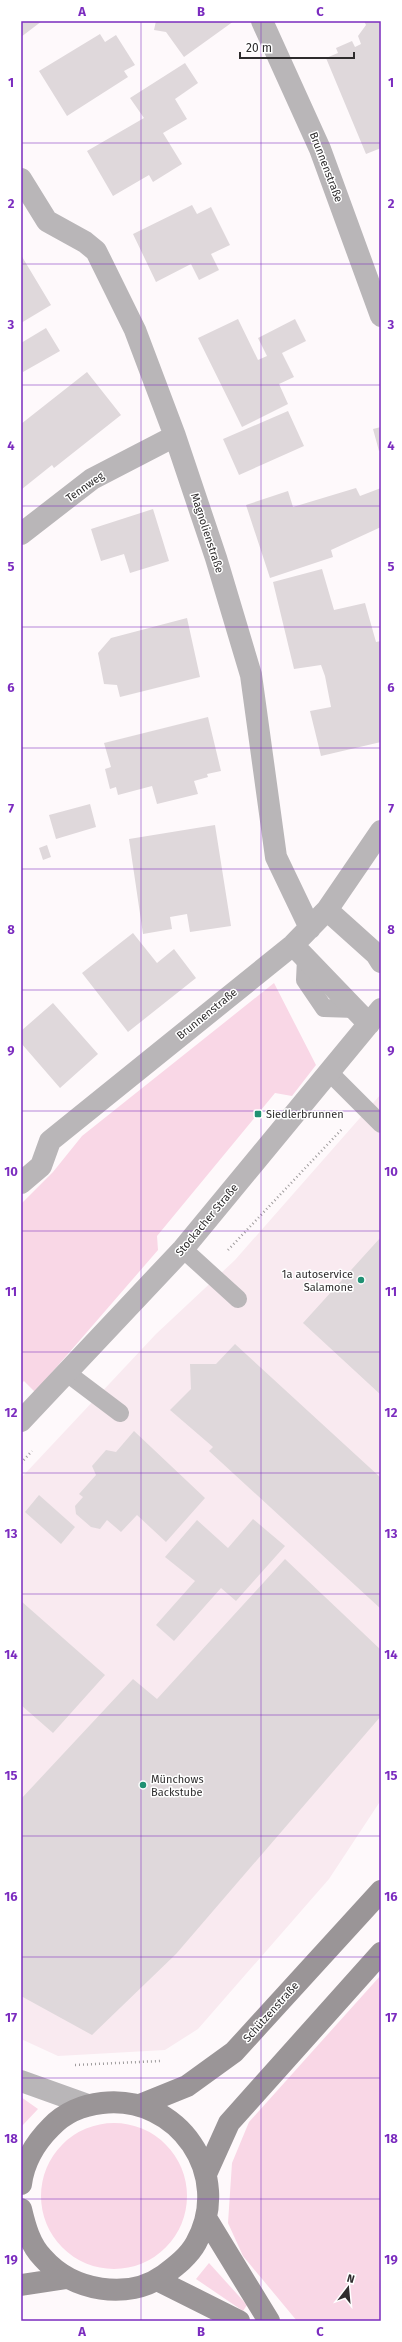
<svg xmlns="http://www.w3.org/2000/svg" width="402" height="2342" font-family="'Fira Sans',sans-serif">
<rect width="100%" height="100%" fill="#fef9fb"/>
<!-- built -->
<path fill="#f9eaf0" d="M381,1094V1800L329,1879L198,2029L165,2050L58,2056L21,2039V1478L156,1334L235,1260Z"/>
<!-- green -->
<path fill="#f9d7e6" d="M274,983L316,1065L292,1096L275,1093L157,1236L158,1250L35,1392L24,1381L21,1384V1204L53,1172L82,1136Z
M381,1975V2321H297L243,2256L228,2223L232,2163L249,2122Z
M21,2097L38,2109L21,2127Z
M41 2196a73 73 0 1 1 146 0a73 73 0 1 1-146 0Z
M209,2263L247,2305L243,2311L196,2279Z"/>
<!-- building -->
<path fill="#dfd8db" d="M21,21H42L21,37Z
M156,21H234L184,57L166,32L154,30Z
M364,21H381V148L366,154L326,58L338,53L336,48L352,41L355,47L361,44L358,36L366,25Z
M100,34L105,42L116,35L135,65L124,71L128,77L67,116L39,71Z
M185,63L198,83L175,99L187,119L163,133L182,164L153,182L149,175L113,196L87,151L144,118L130,98Z
M192,205L197,214L211,207L230,245L211,254L219,270L199,280L191,264L156,282L133,234Z
M21,255L51,305L21,323Z
M238,319L258,360L267,356L258,338L295,319L306,341L282,353L294,377L279,384L288,404L242,427L198,338Z
M46,328L60,351L23,372L21,368V343Z
M87,372L121,415L54,468L52,465L22,489L21,424Z
M288,411L304,446L239,475L223,439Z
M381,427V450L379,451L373,429Z
M356,488L360,496L381,488V527L331,550L333,557L270,578L246,505L288,491L293,507Z
M153,509L169,561L130,573L124,554L101,561L91,529Z
M322,569L334,610L365,603L376,642L381,641V742L321,756L310,711L331,707L325,676L321,665L294,669L273,582Z
M187,618L200,677L120,697L117,685L104,684L98,653L111,638Z
M208,717L221,771L207,774L208,777L194,781L198,794L157,804L152,786L118,795L116,787L110,789L105,769L111,767L104,743Z
M90,804L96,827L56,839L49,815Z
M215,825L231,926L190,932L187,914L170,917L172,929L143,934L129,839Z
M47,845L51,857L43,860L39,848Z
M133,933L157,963L174,949L196,978L128,1032L82,973Z
M53,1003L98,1054L60,1088L21,1043V1031Z
M381,1237V1395L303,1323Z
M235,1344L381,1478V1609L209,1451L213,1447L170,1410L191,1389L190,1364H216Z
M134,1431L205,1498L166,1542L137,1515L121,1532L107,1520L100,1529L91,1527L76,1514L75,1506L83,1497L79,1494L96,1475L92,1466L106,1450L116,1452Z
M39,1495L75,1527L61,1544L25,1512Z
M253,1519L285,1546L236,1601L221,1588L174,1641L156,1625L195,1581L165,1557L197,1520L228,1548Z
M285,1559L381,1650V1716L176,1954L92,2035L21,1996V1799L133,1679L157,1699Z
M21,1601L105,1675L53,1733L21,1705Z"/>
<g fill="none" stroke-linecap="round" stroke-linejoin="round">
<!-- path -->
<path stroke="#9e9b9c" stroke-width="2.5" stroke-dasharray="1 3" stroke-linecap="butt" d="M228,1250L343,1128
M21,1463L32,1451
M75,2065L160,2061"/>
<!-- lane -->
<path stroke="#b9b6b8" stroke-width="18" d="M306,959L305,980L324,1008L355,1009
M329,1072L381,1124
M183,1249L238,1299
M67,1373L120,1413"/>
<!-- street -->
<path stroke="#b9b6b8" stroke-width="22" d="M262,21L320,149L381,316
M21,179L47,221L85,242L96,251L135,330L175,436L216,558L251,675L276,857L310,928
M21,534L92,479L175,436
M327,910L376,954L381,962
M293,945L369,1024
M21,1183L41,1166L50,1141L293,945L327,910L381,831
M21,1421L183,1249L381,1009
M21,2081L88,2105"/>
<!-- secondary -->
<path stroke="#9a9597" stroke-width="22" d="M140,2105L187,2086L234,2052L381,1891
M206,2174L229,2123L381,1953
M21,2184C24,2161 35,2143 51,2127C64,2113 83,2105 102,2103C178,2094 234,2175 196,2243C189,2256 176,2266 164,2275C128,2301 72,2291 43,2258C30,2245 25,2226 21,2209
M206,2218L269,2321
M157,2280L239,2321
M21,2285L67,2278"/>
</g>
<!-- grid -->
<path fill="none" stroke="#7b2cbf" stroke-width="1" stroke-opacity="0.55" d="M141,21V2321M261,21V2321M21,143H381M21,264H381M21,385H381M21,506H381M21,627H381M21,748H381M21,869H381M21,990H381M21,1111H381M21,1231H381M21,1352H381M21,1473H381M21,1594H381M21,1715H381M21,1836H381M21,1957H381M21,2078H381M21,2199H381"/>
<!-- markers -->
<g fill="#209173" stroke="#fff" stroke-width="1.5">
<rect x="254" y="1110" width="8" height="8" rx="2"/>
<circle cx="361" cy="1280" r="4"/>
<circle cx="143" cy="1785" r="4"/>
</g>
<g text-anchor="middle" dominant-baseline="central" stroke-width="3" stroke-linejoin="round" paint-order="stroke">
<!-- street labels -->
<g font-size="11" fill="#2e2c2d" stroke="#fff">
<text transform="translate(326 167) rotate(69)">Brunnenstraße</text>
<text transform="translate(85 487) rotate(-35)">Tennweg</text>
<text transform="translate(207 533) rotate(72)">Magnolienstraße</text>
<text transform="translate(207 1014) rotate(-39)">Brunnenstraße</text>
<text transform="translate(207 1220) rotate(-50)">Stockacher Straße</text>
<text transform="translate(271 2012) rotate(-48)">Schützenstraße</text>
</g>
<!-- poi labels -->
<g font-size="11" fill="#2e2c2d" stroke="#fff" text-anchor="start">
<text x="266" y="1114">Siedlerbrunnen</text>
<text x="353" y="1274" text-anchor="end">1a autoservice<tspan x="353" dy="13">Salamone</tspan></text>
<text x="151" y="1779">Münchows<tspan x="151" dy="13">Backstube</tspan></text>
</g>
</g>
<!-- border -->
<rect width="402" height="2342" fill="none" stroke="#ffffff" stroke-width="44"/>
<!-- north arrow -->
<g transform="translate(348 2288) rotate(16)" stroke="#ffffff" stroke-width="3" paint-order="stroke">
<path d="M0-3L7 15L0 10L-7 15Z" fill="#2e2c2d"/>
<text y="-6" font-size="11" font-weight="bold" text-anchor="middle" fill="#2e2c2d">N</text>
</g>
<!-- scale -->
<path d="M240 52v6h114v-6" fill="none" stroke="#2e2c2d" stroke-width="2"/>
<text x="246" y="52" font-size="12" fill="#2e2c2d" stroke="#ffffff" stroke-width="3" paint-order="stroke">20 m</text>
<rect x="22" y="22" width="358" height="2298" fill="none" stroke="#7b2cbf" stroke-width="1.5"/>
<g font-size="13" text-anchor="middle" font-weight="bold" fill="#7b2cbf">
<text x="82" y="16">A</text>
<text x="201" y="16">B</text>
<text x="320" y="16">C</text>
<text x="11" y="87">1</text>
<text x="391" y="87">1</text>
<text x="11" y="208">2</text>
<text x="391" y="208">2</text>
<text x="11" y="329">3</text>
<text x="391" y="329">3</text>
<text x="11" y="450">4</text>
<text x="391" y="450">4</text>
<text x="11" y="571">5</text>
<text x="391" y="571">5</text>
<text x="11" y="692">6</text>
<text x="391" y="692">6</text>
<text x="11" y="813">7</text>
<text x="391" y="813">7</text>
<text x="11" y="934">8</text>
<text x="391" y="934">8</text>
<text x="11" y="1055">9</text>
<text x="391" y="1055">9</text>
<text x="11" y="1176">10</text>
<text x="391" y="1176">10</text>
<text x="11" y="1296">11</text>
<text x="391" y="1296">11</text>
<text x="11" y="1417">12</text>
<text x="391" y="1417">12</text>
<text x="11" y="1538">13</text>
<text x="391" y="1538">13</text>
<text x="11" y="1659">14</text>
<text x="391" y="1659">14</text>
<text x="11" y="1780">15</text>
<text x="391" y="1780">15</text>
<text x="11" y="1901">16</text>
<text x="391" y="1901">16</text>
<text x="11" y="2022">17</text>
<text x="391" y="2022">17</text>
<text x="11" y="2143">18</text>
<text x="391" y="2143">18</text>
<text x="11" y="2264">19</text>
<text x="391" y="2264">19</text>
<text x="82" y="2336">A</text>
<text x="201" y="2336">B</text>
<text x="320" y="2336">C</text>
</g>
</svg>
